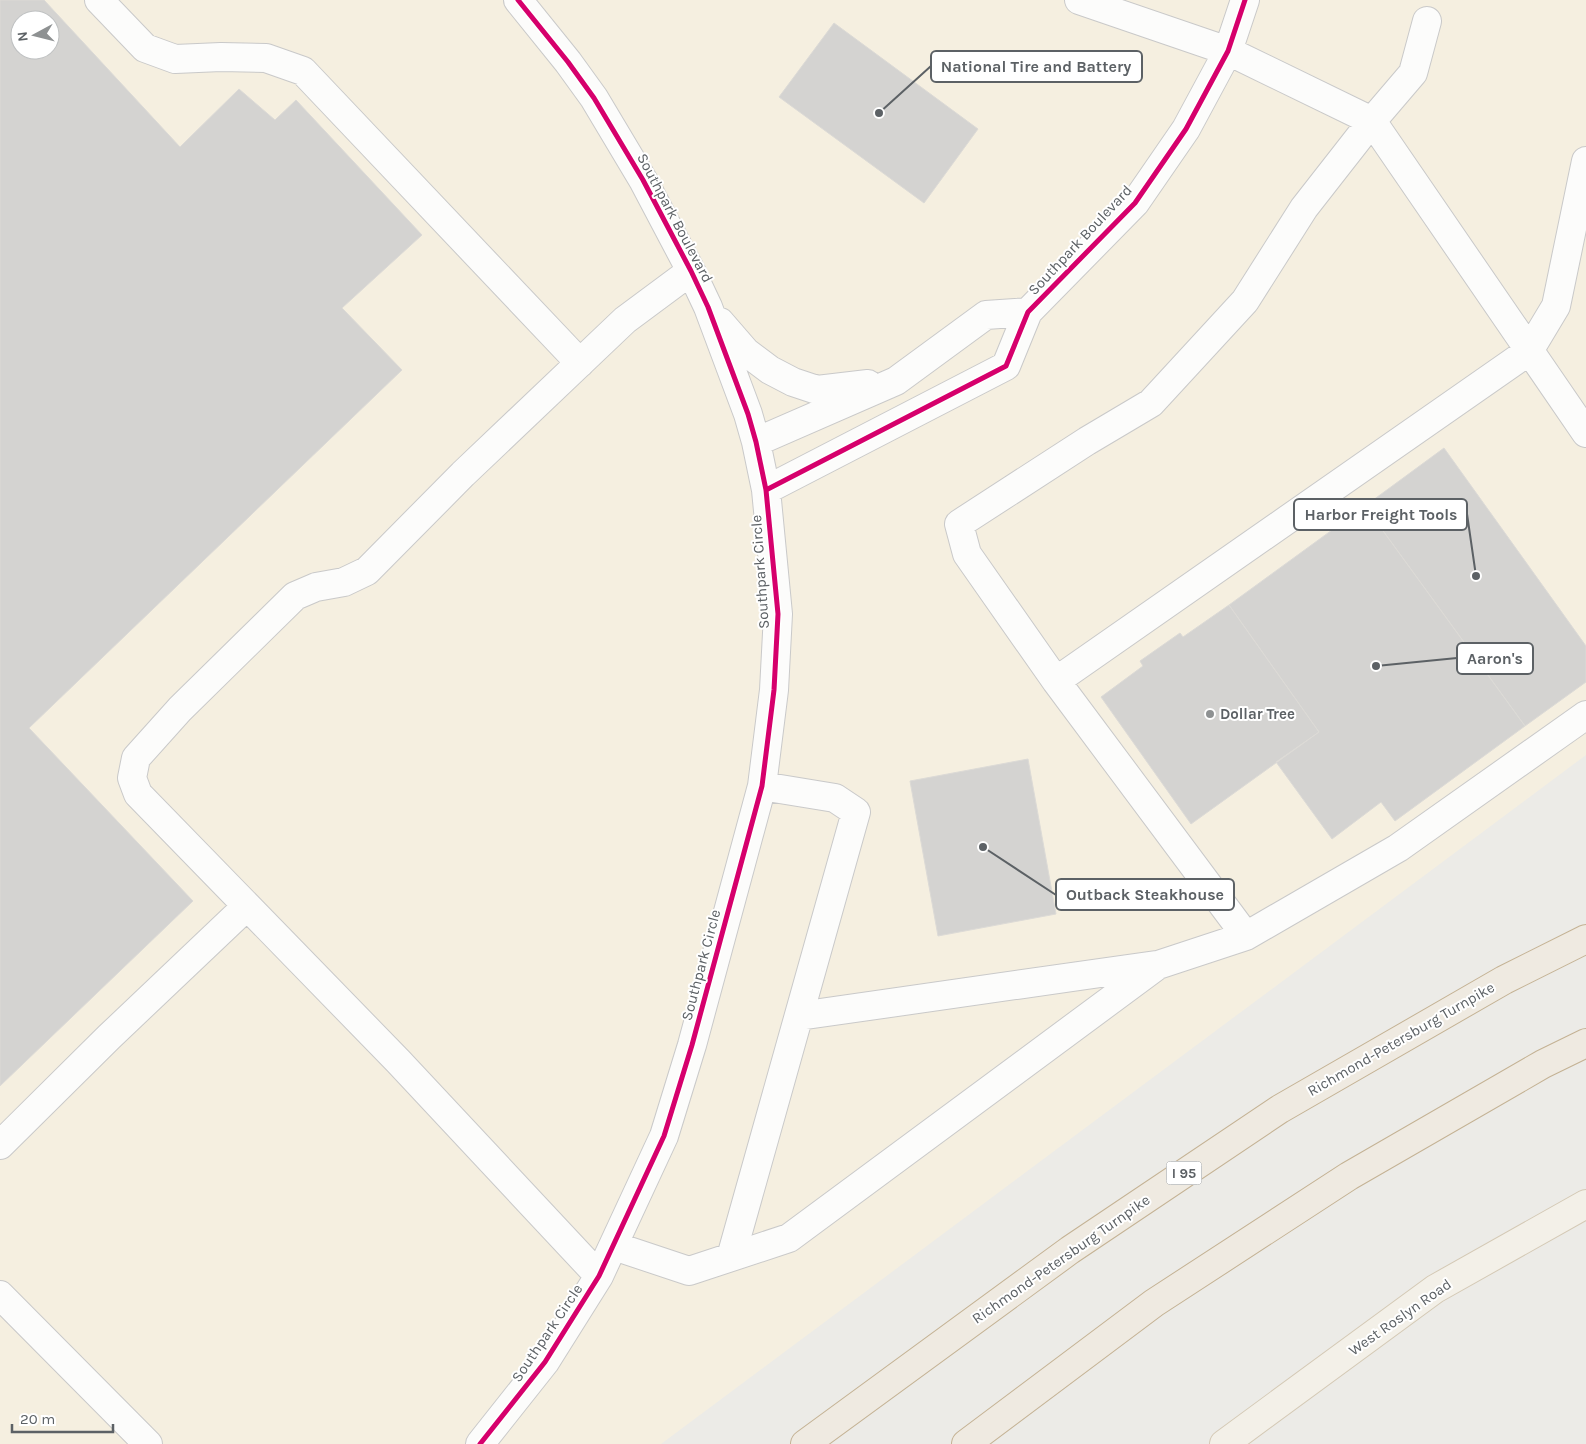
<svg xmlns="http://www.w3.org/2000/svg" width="1586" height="1444" font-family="Karla,sans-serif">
<rect width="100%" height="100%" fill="#ecebe7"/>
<!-- commercial -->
<path fill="#f5efe0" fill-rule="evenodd" d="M0,0H1586V755L661,1444H0ZM20,20H50V50H20Z"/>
<!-- building -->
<path fill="#d4d3d1" stroke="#dcdad6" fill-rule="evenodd" d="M0,0H44L180,147L239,89L275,120L296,100L422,235L342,308L402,370L29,728L193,901L0,1086ZM20,20H50V50H20Z
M834,23L978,129L924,203L779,97Z
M1444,448L1586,646V682L1525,726L1365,506Z
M1365,506L1525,726L1395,821L1381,802L1332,839L1276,762L1319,732L1229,605Z
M1229,605L1319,732L1191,824L1101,697L1143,666L1140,661L1180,633L1183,637Z
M1028,759L1056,914L938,936L910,781Z"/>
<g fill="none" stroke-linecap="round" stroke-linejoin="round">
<defs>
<path id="minor" d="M99,0L145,48L175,59L221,57L266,58L303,71L580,363
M1079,0L1228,51L1372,121L1413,73L1427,21
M720,322L746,352L770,370L793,382L817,390L868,384
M756,442L896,381L986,315L1028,312
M766,490L1006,366L1028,312L1135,203L1186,129L1228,51L1245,0
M1056,681L1529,351L1556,306L1586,161
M1246,936L1056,681L967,554L959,524L1087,441L1151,403L1245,301L1304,208L1372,121L1586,433
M799,1016L1156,965
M0,1145L109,1037L247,906
M614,1246L689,1271L789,1238L1158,965L1246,936L1398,848L1586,715
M731,1257L856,812L835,798L762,786
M599,1276L398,1061L138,794L132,778L136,758L180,709L295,596L316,587L344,582L367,571L463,474L625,320L691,271
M0,1295L148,1444
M480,1444L545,1362L599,1276L664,1136L692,1045L762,786L774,690L778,614L766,490L756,442L748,414L708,307L691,271L643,180L594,98L568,62L518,0"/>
<path id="major" d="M1224,1444L1435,1289L1586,1204"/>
<path id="highway" d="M805,1444L1070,1250L1280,1109L1504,980L1586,939
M966,1444L1154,1303L1349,1176L1543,1064L1586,1043"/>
</defs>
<!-- minor casing -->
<use href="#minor" stroke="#c9c9c9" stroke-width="30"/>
<!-- major casing -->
<use href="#major" stroke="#d4c9b5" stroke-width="30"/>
<!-- highway casing -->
<use href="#highway" stroke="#c4b294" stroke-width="30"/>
<!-- minor -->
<use href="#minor" stroke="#fcfcfb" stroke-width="28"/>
<!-- major -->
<use href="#major" stroke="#f3f0e8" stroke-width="28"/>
<!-- highway -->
<use href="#highway" stroke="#efeae1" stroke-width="28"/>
<defs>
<path id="cycleway" d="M766,490L1006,366L1028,312L1135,203L1186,129L1228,51L1245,0
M480,1444L545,1362L599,1276L664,1136L692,1045L762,786L774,690L778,614L766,490L756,442L748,414L708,307L691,271L643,180L594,98L568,62L518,0"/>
</defs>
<!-- cycleway casing -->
<use href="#cycleway" stroke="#fff" stroke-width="8"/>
<!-- cycleway -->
<use href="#cycleway" stroke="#d6006c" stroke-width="5"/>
</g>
<!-- markers -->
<circle fill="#8e9192" stroke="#fff" stroke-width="2" cx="1210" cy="714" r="5"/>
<g text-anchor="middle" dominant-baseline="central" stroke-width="4" stroke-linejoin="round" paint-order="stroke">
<!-- shield labels -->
<rect fill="#fff" stroke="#8d9093" stroke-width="1" x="1166.5" y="1161.5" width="35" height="23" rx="4"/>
<g font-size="14" font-weight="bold" fill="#5c6165">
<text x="1184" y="1173">I 95</text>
</g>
<!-- street labels -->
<g font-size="15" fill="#5c6165" stroke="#fff">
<text transform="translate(675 218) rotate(62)">Southpark Boulevard</text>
<text transform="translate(1080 240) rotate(-47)">Southpark Boulevard</text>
<text transform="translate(760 572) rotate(-94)">Southpark Circle</text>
<text transform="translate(701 965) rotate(-75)">Southpark Circle</text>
<text transform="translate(1401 1039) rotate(-30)">Richmond-Petersburg Turnpike</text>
<text transform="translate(1061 1259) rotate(-35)">Richmond-Petersburg Turnpike</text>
<text transform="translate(1400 1317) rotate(-35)">West Roslyn Road</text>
<text transform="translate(547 1333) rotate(-56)">Southpark Circle</text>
</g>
<!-- poi labels -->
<g font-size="15" font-weight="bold" fill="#5c6165" stroke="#fff" text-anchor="start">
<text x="1220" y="714">Dollar Tree</text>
</g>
</g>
<!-- callouts -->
<path fill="none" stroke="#5c6165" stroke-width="2" d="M879 113L931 66M1476 576L1467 514M1376 666L1457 658M983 847L1056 895"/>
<g fill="#5c6165" stroke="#fff" stroke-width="2">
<circle cx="879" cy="113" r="5"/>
<circle cx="1476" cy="576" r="5"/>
<circle cx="1376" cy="666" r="5"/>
<circle cx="983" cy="847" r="5"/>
</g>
<g fill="#fff" stroke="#5c6165" stroke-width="2">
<rect x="931" y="51" width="211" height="31" rx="5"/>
<rect x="1294" y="499" width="173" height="31" rx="5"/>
<rect x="1457" y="643" width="76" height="31" rx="5"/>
<rect x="1056" y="879" width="178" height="31" rx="5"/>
</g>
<g font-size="16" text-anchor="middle" font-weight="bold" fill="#5c6165">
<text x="1036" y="72">National Tire and Battery</text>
<text x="1381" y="520">Harbor Freight Tools</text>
<text x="1495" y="664">Aaron's</text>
<text x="1145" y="900">Outback Steakhouse</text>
</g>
<!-- north arrow -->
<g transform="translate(35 35) rotate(263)"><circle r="24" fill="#ffffff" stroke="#bec0c1"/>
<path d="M0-4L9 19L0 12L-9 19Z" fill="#8e9192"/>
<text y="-8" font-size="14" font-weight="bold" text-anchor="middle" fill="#5c6165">N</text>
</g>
<!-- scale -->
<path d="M12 1424v8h101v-8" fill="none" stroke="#5c6165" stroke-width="2.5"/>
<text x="20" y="1424" font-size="15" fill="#5c6165" stroke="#ffffff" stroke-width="4" paint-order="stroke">20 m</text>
</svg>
